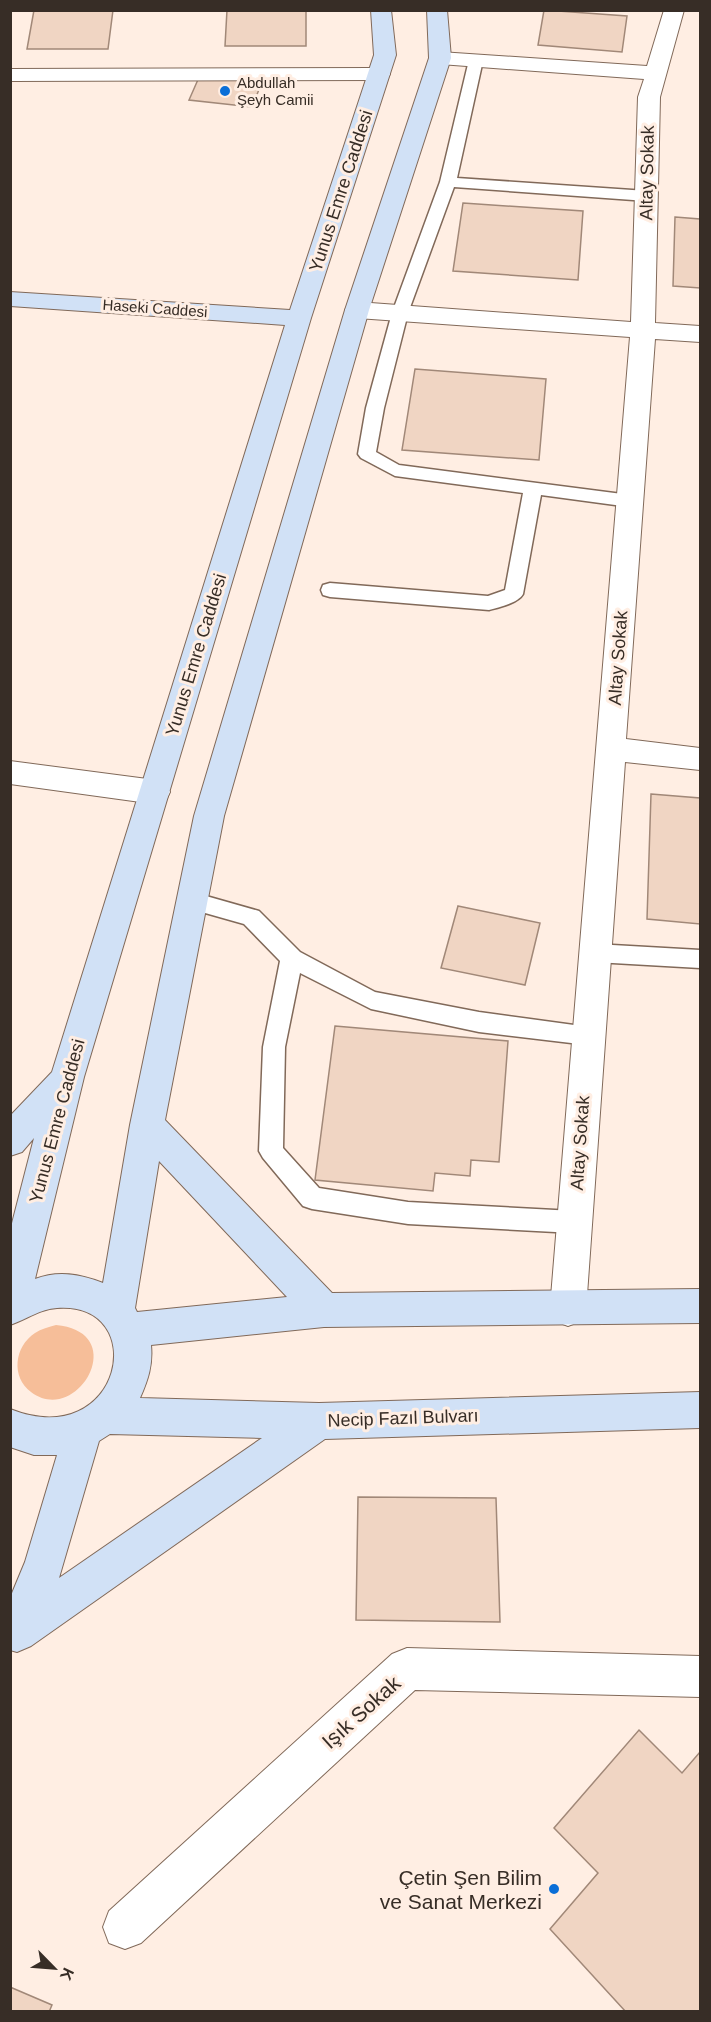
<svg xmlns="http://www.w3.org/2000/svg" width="711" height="2022" font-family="Helvetica,sans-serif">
<rect width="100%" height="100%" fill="#ffeee3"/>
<!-- green -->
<path fill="#f6be99" d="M56,1325C132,1332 77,1427 31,1392C11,1377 14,1347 35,1333C41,1329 49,1327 56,1325Z"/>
<!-- building -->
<path fill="#f0d5c3" stroke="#a18878" stroke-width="1.5" d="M34,10H113L108,49H27Z
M227,10H306V46H225Z
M544,10L627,16L622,52L538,45Z
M200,75L262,82L252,107L189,100Z
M463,203L583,211L578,280L453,271Z
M675,217L700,219V288L673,286Z
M415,369L546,379L539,460L402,450Z
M651,794L700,798V924L647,919Z
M458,906L540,923L525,985L441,968Z
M335,1026L508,1041L499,1162L471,1160L470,1176L435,1173L433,1191L315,1180Z
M358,1497L496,1498L500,1622L356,1620Z
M639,1730L682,1773L700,1752V2012H626L550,1929L598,1873L554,1828Z
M10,1987L52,2005L49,2012H10Z"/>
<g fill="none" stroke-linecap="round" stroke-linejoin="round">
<defs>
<path id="lane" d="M476,56L483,60L457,178L647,191L655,196L647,201L454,187L408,313L384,408L376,452L399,465L630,495L636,497L639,501L636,505L630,507L541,495L523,594C518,603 500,607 489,610L330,597L323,595L321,590L323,585L330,583L488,596L505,590L523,493L395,476L361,458L358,454L366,408L392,313L440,182L469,60Z
M192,892L259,911L300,952L375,992L479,1012L596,1028L599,1035L596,1042L588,1045L479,1032L371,1009L300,973L285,1047L283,1148L319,1188L408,1202L574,1211L583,1214L586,1222L583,1230L574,1233L408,1224L312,1209L303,1206L263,1158L259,1151L263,1047L280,961L244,924L184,907L181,901L184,895Z
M595,944L700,950V968L595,962L587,959L584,953L587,947Z"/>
<path id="street" d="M664,10H684L660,97L655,323L700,326V342L655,339L626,739L700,748V770L625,762L586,1309L581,1321L568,1326L555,1321L550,1309L630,337L357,318L348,315L345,310L348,305L357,302L631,322L638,97L644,79L440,64L433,62L429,58L433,54L440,52L647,66Z
M379,68L387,69L390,74L387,79L379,80L10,81V69Z
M10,761L155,780L166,784L170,792L166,800L155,804L10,784Z
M407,1648L700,1656V1697L415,1690L141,1943L125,1949L109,1943L103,1927L109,1911L392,1654Z"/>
<path id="secondary" d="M371,10H391L396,55L311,318L84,1077L35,1279C58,1270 80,1274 103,1283L130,1125L194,816L345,310L429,58L427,10H447L451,58L369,310L224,816L165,1120L332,1293L700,1289V1323L324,1327L151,1345C153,1365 148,1380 140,1398L319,1403L700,1392V1428L325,1439L31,1646L17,1652L10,1650V1598L25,1562L57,1455H34L10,1447V1409C123,1454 152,1301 57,1308C40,1309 27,1319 10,1325V1231L34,1138L22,1152L10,1156V1116L52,1072L285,325L10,306V292L290,310L374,55ZM159,1161L287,1297L137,1312L135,1308ZM110,1434L262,1438L59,1578L99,1441Z"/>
</defs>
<!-- lane casing -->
<use href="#lane" stroke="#816959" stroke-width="3"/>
<!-- street casing -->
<use href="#street" stroke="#816959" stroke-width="2"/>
<!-- secondary casing -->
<use href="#secondary" stroke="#816959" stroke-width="2"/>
<!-- lane -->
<use href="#lane" fill="#fff" fill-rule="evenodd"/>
<!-- street -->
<use href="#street" fill="#fff" fill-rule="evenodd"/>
<!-- secondary -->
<use href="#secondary" fill="#d1e1f6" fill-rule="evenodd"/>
</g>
<!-- markers -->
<g fill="#0a6ed7" stroke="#ffeee3" stroke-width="2">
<circle cx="225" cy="91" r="6"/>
<circle cx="554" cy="1889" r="6"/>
</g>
<g text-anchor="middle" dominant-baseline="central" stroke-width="6" stroke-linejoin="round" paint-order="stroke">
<!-- far-poi labels -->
<g font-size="15" fill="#372d26" stroke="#ffeee3" text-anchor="start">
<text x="237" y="82">Abdullah<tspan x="237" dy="17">Şeyh Camii</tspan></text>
</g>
<!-- far-street labels -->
<g font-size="15" fill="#372d26" stroke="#ffeee3">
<text transform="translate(155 308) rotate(4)">Haseki Caddesi</text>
</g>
<!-- street labels -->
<g font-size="18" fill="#372d26" stroke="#ffeee3">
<text transform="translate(647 173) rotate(-89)">Altay Sokak</text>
<text transform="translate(341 191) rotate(-72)">Yunus Emre Caddesi</text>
<text transform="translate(196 655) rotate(-73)">Yunus Emre Caddesi</text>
<text transform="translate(618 658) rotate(-86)">Altay Sokak</text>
<text transform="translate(57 1121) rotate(-75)">Yunus Emre Caddesi</text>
<text transform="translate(580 1143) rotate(-86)">Altay Sokak</text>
<text transform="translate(403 1418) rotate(-2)">Necip Fazıl Bulvarı</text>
</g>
<!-- near-street labels -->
<g font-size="21" fill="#372d26" stroke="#ffeee3">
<text transform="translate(361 1712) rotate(-42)">Işık Sokak</text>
</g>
<!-- near-poi labels -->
<g font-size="21" fill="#372d26" stroke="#ffeee3" text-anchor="end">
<text x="542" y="1877">Çetin Şen Bilim<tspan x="542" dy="24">ve Sanat Merkezi</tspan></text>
</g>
</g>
<!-- border -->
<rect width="711" height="2022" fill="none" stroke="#372d26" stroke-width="24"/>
<!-- north arrow -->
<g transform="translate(54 1968) rotate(115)" stroke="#ffeee3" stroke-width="4.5" paint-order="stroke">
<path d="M0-4.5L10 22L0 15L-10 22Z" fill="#372d26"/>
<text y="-9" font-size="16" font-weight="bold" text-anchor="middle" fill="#372d26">K</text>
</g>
</svg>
